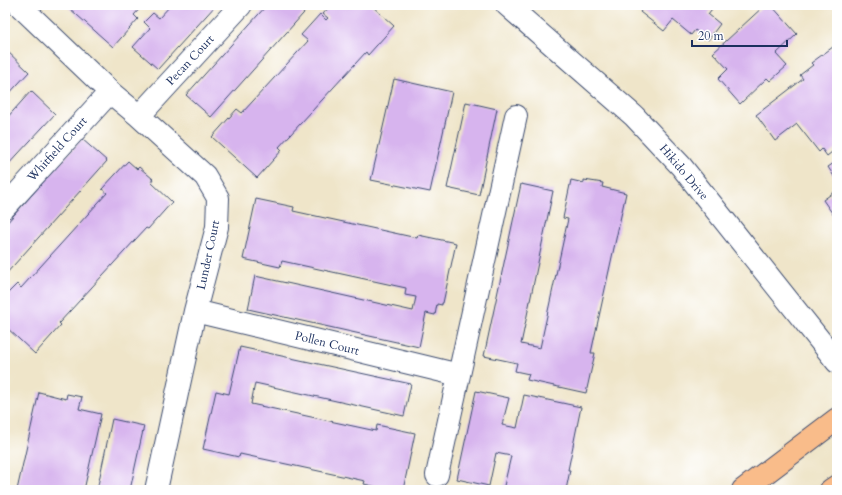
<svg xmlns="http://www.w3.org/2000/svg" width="842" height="495" font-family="Cardo,serif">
<rect width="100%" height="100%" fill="#fff"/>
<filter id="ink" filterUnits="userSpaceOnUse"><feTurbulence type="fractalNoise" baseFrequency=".025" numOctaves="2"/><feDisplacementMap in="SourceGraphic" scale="8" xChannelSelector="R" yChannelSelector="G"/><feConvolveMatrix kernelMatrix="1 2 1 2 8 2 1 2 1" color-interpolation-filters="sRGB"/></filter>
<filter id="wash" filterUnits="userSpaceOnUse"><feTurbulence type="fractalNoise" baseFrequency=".012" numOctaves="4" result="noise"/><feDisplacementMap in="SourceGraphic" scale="16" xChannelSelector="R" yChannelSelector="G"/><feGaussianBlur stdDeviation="0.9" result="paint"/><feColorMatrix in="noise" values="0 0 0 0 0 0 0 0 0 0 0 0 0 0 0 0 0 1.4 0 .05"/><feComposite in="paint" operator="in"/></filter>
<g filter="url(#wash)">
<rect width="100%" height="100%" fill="#efe5c9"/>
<g id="blocks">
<!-- building -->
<path fill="#d7b4ee" d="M69,5H143L134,15L138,19L113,47L68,7Z
M171,5H216L158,69L133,47L150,28L144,22L153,13L159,18Z
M267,5H311L211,117L186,95Z
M331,5H371L394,26L368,55L366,52L279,147L282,150L257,178L212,137L237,109L242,113L308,41L301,35L320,14L326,20L328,18L323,14Z
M645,5H715L708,14L720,24L708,40L695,30L691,35L673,20L664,31L640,12Z
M765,5H771L797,34L776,54L787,66L770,81L767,78L740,104L718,79L728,69L713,53Z
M837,44V69L836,70L837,72V84L833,88L837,93V148L827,156L822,149L819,152L797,124L775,141L756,115L803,79L800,75L813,65L811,63Z
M5,49L29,72L5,98Z
M394,79L452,92L430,192L371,180Z
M31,91L55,114L5,168V120Z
M466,102L497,109L479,195L447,188Z
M82,139L107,161L5,275V225Z
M128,161L137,169L139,167L153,179L151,182L172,202L148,229L146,228L59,323L61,325L35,354L5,326V296L17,284L21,288L107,193L102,189Z
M837,161V181L828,167Z
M571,180L584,183V180L603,183L602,187L626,193L591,353H595L586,393L527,380L529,374L515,371L517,363L484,356L521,184L553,191L521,344L540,348L568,219L563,218Z
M837,190V220L823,200Z
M256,199L294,207L293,211L417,238L418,235L456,243L443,303H442V305L437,304L435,315L426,313L419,347L248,309L255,276L413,311L416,297L405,295L406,288L282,261L280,267L243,259Z
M240,347L411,384L404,416L255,383L251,404L376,431L377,425L415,433L403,490H390L364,484L365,481L240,454L239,457L203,449L216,391L229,394Z
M476,391L509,398L502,425L517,428L524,395L581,407L568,470H570L566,490H503L511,456L496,453L489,486L457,479Z
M39,392L66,399L67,394L82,397L79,409L101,414L84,490H17Z
M112,419L144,426L130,490H97Z"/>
</g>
</g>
<g filter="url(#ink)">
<use href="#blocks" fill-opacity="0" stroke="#3b4a6e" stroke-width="1"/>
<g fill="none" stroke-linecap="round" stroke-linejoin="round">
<defs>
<path id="minor" d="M19,5L110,92L139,116L205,176L218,198L217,227L195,311L156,490
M507,5L634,116L681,166L837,362
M139,116L241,5
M5,207L110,92
M195,311L459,375
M437,475L516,116"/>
<path id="major" d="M743,490L837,419
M831,490L837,486"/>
</defs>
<!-- minor casing -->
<use href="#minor" stroke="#3b4a6e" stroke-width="24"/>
<!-- major casing -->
<use href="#major" stroke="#3b4a6e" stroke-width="24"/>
<!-- minor -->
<use href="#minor" stroke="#fff" stroke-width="22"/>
<!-- major -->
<use href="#major" stroke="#f9bc8a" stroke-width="22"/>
</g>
</g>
<g text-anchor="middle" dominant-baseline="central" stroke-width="3.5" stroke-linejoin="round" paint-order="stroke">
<!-- street labels -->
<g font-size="12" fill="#1b2f5e" stroke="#fff">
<text transform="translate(190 60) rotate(-47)">Pecan Court</text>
<text transform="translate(57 149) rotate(-48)">Whitfield Court</text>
<text transform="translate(684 172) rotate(50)">Hikido Drive</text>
<text transform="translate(208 255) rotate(-78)">Lunder Court</text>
<text transform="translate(327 343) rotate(14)">Pollen Court</text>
</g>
</g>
<!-- margin -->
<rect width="842" height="495" fill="none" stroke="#fff" stroke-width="20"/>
<!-- scale -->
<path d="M692 40v6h95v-6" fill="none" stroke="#1b2f5e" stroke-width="2"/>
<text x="698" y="40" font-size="12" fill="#1b2f5e" stroke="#ffffff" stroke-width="3" paint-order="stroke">20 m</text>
</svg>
